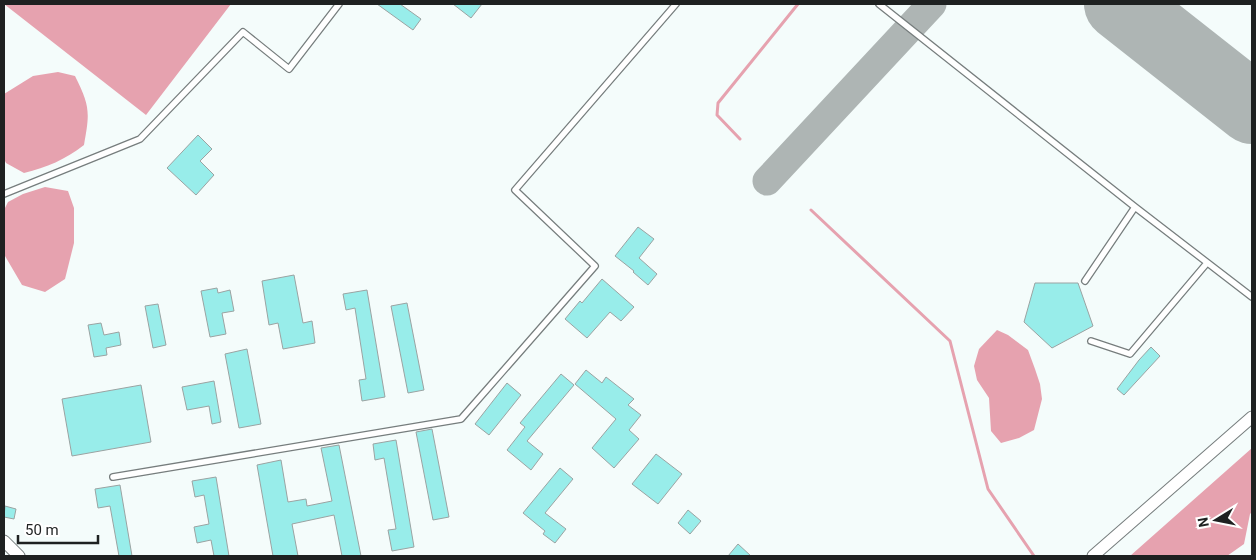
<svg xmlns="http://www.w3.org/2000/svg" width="1256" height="560" font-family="Roboto,sans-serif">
<rect width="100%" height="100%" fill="#f4fcfb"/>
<!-- water -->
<path fill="#e6a2af" d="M4,4H231L146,115Z
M58,72L75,76C90,106 90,112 84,145C65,160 47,167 24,173L6,163L4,159V94L33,76Z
M45,187L68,191L74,208V243L65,279L45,292L22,285L5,256L4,210L8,202L23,194Z
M997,330L1008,335L1028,350L1035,369L1040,384L1042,399L1034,430L1019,438L1001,443L991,431L989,398L977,380L974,366L979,349Z
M1252,448V512L1250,514L1244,544L1227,556H1130Z"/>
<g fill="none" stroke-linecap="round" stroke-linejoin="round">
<!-- stream -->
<path stroke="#e6a2af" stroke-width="3" d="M740,139L717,115L718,103L798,4
M811,210L950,341L988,489L1034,556"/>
<!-- taxiway -->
<path stroke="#aeb5b4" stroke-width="29" d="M767,181L932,4"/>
<!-- runway -->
<path stroke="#aeb5b4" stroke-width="72" d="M1120,4L1252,108"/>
</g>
<!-- building -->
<path fill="#98edea" stroke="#9ba3a2" d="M377,4H400L421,19L413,30Z
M453,4H482L471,18Z
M198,135L212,149L200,161L214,175L196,195L167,168Z
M638,227L654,239L639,258L657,274L648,285L633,272L634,271L615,256Z
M294,275L303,323L312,321L315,343L283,349L278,323L269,325L262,281Z
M602,279L634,307L621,321L610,312L587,338L565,319L580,301L582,303Z
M1035,283H1078L1093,326L1052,348L1024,322Z
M217,288L218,293L230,290L234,311L222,313L226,334L210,337L201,291Z
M367,290L385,397L362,401L359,380L366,379L355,308L346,310L343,294Z
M407,303L424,390L408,393L391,306Z
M158,304L166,345L153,348L145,306Z
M101,323L104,335L119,332L121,345L106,348L107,355L94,357L88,325Z
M1151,347L1160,356L1124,395L1117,389L1139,360Z
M247,349L261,424L239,428L225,354Z
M586,370L602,383L606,377L634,399L628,405L641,415L629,430L639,439L614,468L592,448L616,419L575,384Z
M561,374L574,385L527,441L543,454L531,470L507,450L525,427L520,423Z
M214,381L221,422L212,424L209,406L187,410L182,387Z
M507,383L521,395L489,435L475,424Z
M141,385L151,442L72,456L62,399Z
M432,429L449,517L433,520L416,432Z
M396,440L414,547L392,551L388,530L396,529L384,458L375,460L373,444Z
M339,445L361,556H342L334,515L292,524L298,556H273L257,465L281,460L288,502L306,499L307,506L332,501L321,448Z
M656,454L682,474L658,504L632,484Z
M560,468L573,479L545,513L566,529L555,543L543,534L545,531L523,513Z
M216,477L229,556H214L211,540L197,543L194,527L209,524L204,495L195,497L192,481Z
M120,485L132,556H119L110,506L98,508L95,489Z
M5,506L16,509L14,519L4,517Z
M688,510L701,521L690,534L678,523Z
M738,544L751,556H728Z"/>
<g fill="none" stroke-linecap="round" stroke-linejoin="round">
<defs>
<path id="lane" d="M879,4L1135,207L1252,297
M4,194L140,139L243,32L289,69L339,4
M1085,281L1135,207
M1091,341L1130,354L1207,263
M113,477L461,419L595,266L515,190L676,4"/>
<path id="street" d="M4,541L19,556
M1093,556L1252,417"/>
</defs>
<!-- lane casing -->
<use href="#lane" stroke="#767d7d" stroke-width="8"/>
<!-- street casing -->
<use href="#street" stroke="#767d7d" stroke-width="13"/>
<!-- lane -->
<use href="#lane" stroke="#fff" stroke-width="5.5"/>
<!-- street -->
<use href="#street" stroke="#fff" stroke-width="11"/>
</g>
<!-- border -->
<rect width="1256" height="560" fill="none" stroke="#1e2121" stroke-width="10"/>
<!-- north arrow -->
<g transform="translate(1216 520) rotate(260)" stroke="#ffffff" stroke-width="4" paint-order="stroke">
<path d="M0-4L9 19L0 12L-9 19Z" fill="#1e2121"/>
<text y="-8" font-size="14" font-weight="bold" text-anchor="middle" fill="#1e2121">N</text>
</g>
<!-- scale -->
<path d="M18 535v8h80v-8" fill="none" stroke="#1e2121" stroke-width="2.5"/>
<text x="25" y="535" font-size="15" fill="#1e2121" stroke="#ffffff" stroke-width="4" paint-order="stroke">50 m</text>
</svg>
